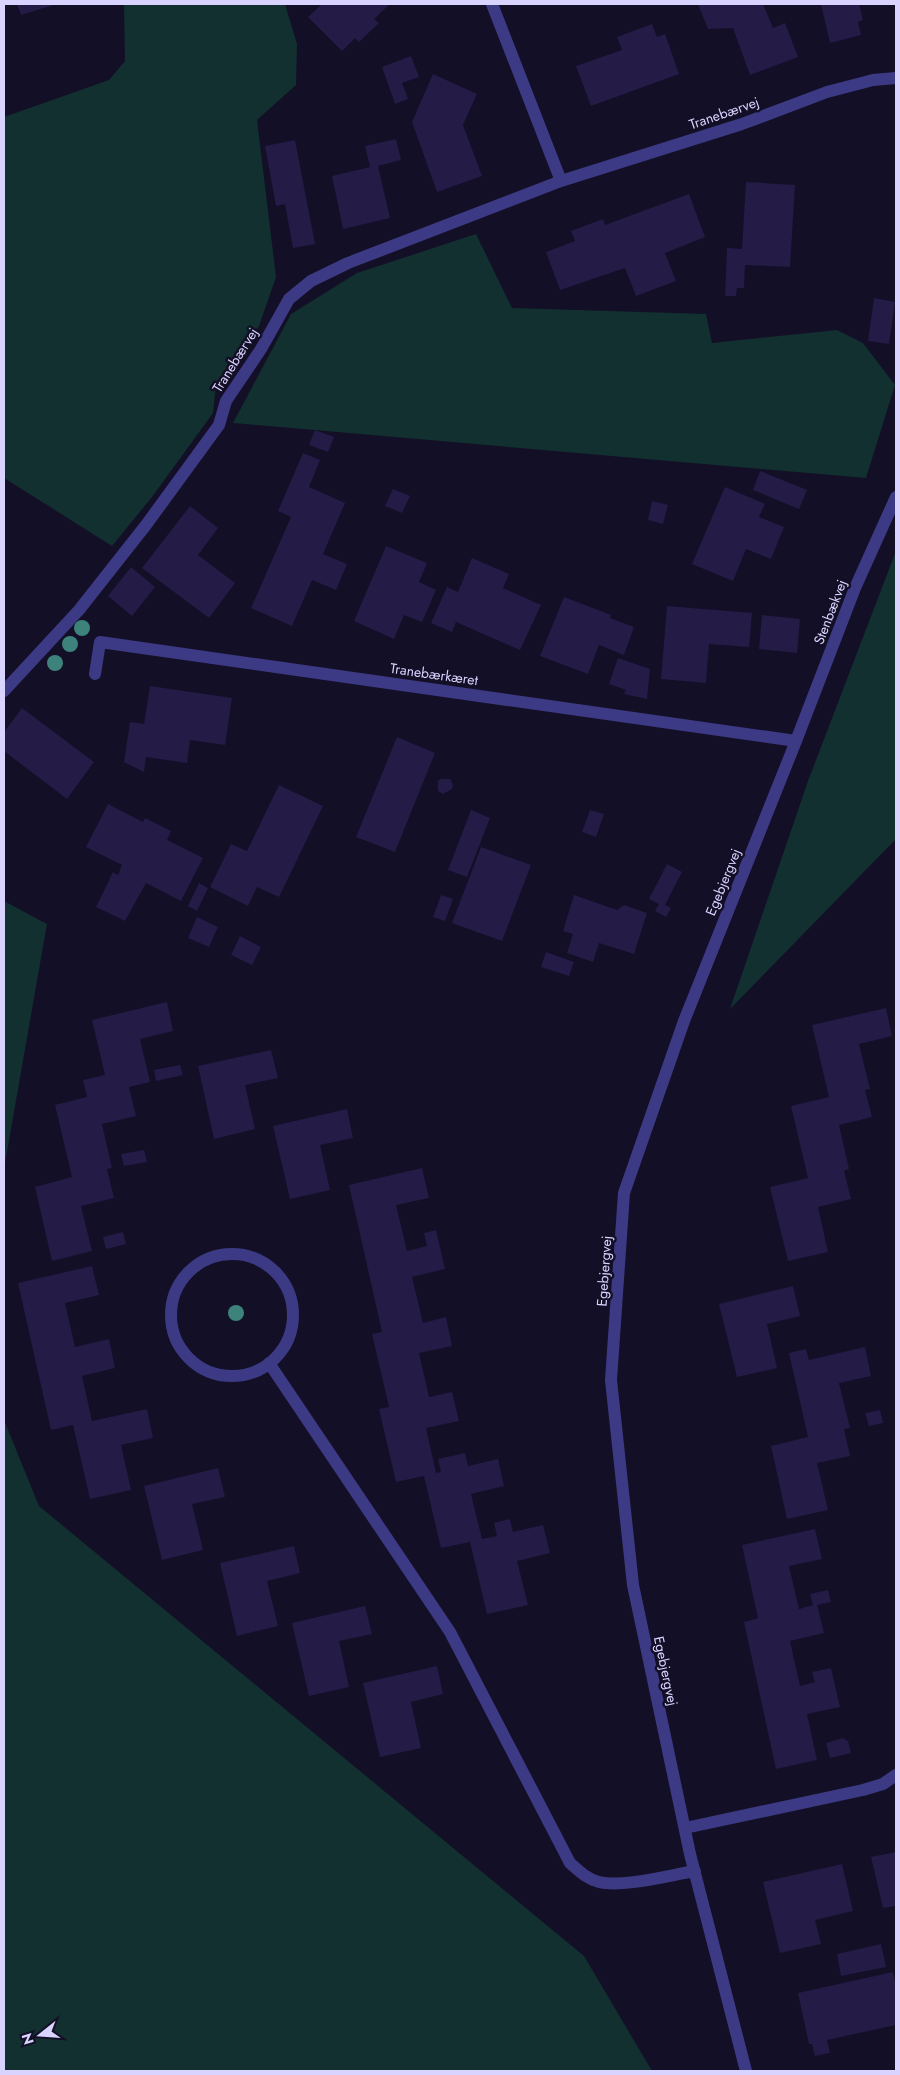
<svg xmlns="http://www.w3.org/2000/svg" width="900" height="2075" font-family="Jost,sans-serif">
<rect width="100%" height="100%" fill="#130f26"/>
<!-- green -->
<path fill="#12302f" d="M124,4H285L297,44L296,85L257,120L276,277L259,326L216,385L213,413L152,497L112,546L4,478V117L109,80L125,61Z
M476,234L512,308L706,314L712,343L837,330L863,343L895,385L866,478L233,423L291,314L357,273Z
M896,551V839L730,1009L808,781Z
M4,901L47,924L4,1169Z
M4,1420L39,1506L584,1956L652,2071H4Z"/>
<!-- building -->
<path fill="#241b47" d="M17,4H57L21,15Z
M322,4H387L389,5L374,19L379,23L359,42L355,38L342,51L308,17Z
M698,4H763L773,28L785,23L798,57L750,75L733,28L708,29Z
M821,4H859L863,20L858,22L861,35L830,43Z
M652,24L657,37L665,34L679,74L591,106L576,66L622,50L617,37Z
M411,56L419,77L402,83L408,99L395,104L382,67Z
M433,74L477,94L463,125L482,176L437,192L412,122Z
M396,139L401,160L378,166L390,218L343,229L332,176L370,167L365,146Z
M295,140L315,244L293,248L285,204L276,206L265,146Z
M746,182L795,185L790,267L745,265L744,288H737L736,296H725L727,248L742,249Z
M689,194L705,237L665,253L676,281L636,296L625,268L560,290L546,252L575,241L571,231L603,219L605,225Z
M874,298L895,302L889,344L868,341Z
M315,430L334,437L328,452L309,445Z
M303,453L320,460L309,487L345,503L323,554L347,564L336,590L312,580L292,626L251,608L291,517L278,511Z
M760,471L807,490L799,509L753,490Z
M725,487L765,504L759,517L784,527L771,559L746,549L733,581L692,564Z
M393,489L410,496L402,513L385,506Z
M652,501L668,505L663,524L648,520Z
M190,506L218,528L198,555L235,583L209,618L142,568Z
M386,546L427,563L419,582L436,590L422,622L404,615L394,639L354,621Z
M472,558L509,574L503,588L541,605L520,650L456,622L452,632L431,623L447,587L458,592Z
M131,567L155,587L132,616L108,596Z
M564,597L611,615L610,618L634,627L624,655L599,645L588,674L540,656Z
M667,606L752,613L749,647L709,644L706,683L661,679Z
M762,615L800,619L797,653L759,649Z
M618,658L650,669L647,699L624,694L626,690L609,684Z
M150,686L232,698L225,745L190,740L187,763L146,757L144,772L124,762L130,722L144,724Z
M22,708L94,762L67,799L4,751V732Z
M397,737L435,753L395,852L356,837Z
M441,779H450L453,785L452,789L443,794L438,791V781Z
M279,785L323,806L279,897L257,887L248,906L210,887L231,844L247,851Z
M108,804L143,822L145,818L171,831L167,840L203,858L181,901L146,883L125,921L96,907L113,872L118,875L122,865L86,847Z
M471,810L490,818L467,877L448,870Z
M590,810L604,814L596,837L582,832Z
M481,847L531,865L502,941L452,923Z
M667,864L682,872L665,905L671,908L666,917L655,911L659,904L649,899Z
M199,883L208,888L197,911L188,906Z
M441,895L453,899L445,921L433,917Z
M574,895L617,910L624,905L647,913L634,954L599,943L593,962L567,953L573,934L563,931Z
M197,917L218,927L209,947L188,938Z
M240,936L261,947L252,965L231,955Z
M546,952L574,962L569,976L541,967Z
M167,1002L173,1031L140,1039L150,1082L129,1087L136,1116L102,1124L112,1168L107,1169L114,1198L81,1206L92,1251L52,1261L35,1187L72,1177L55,1105L87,1097L83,1080L105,1075L92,1020Z
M886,1008L892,1036L859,1044L870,1089L865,1090L872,1117L839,1125L849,1169L844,1171L851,1199L818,1207L828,1252L788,1261L770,1187L808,1178L791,1106L829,1097L812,1025Z
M271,1050L278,1078L245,1085L255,1129L214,1139L198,1066Z
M180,1065L183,1075L156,1081L154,1070Z
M347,1109L353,1138L320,1145L330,1190L290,1199L273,1126Z
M144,1150L147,1162L124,1166L121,1154Z
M422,1168L429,1198L396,1205L407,1251L427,1246L424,1233L436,1230L445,1269L412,1277L423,1323L446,1317L452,1346L419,1353L429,1397L452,1392L459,1421L426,1428L436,1473L441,1472L438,1459L465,1453L468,1466L498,1459L504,1486L471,1494L482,1539L497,1536L494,1523L510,1519L513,1532L543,1525L550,1553L517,1561L528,1605L487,1614L470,1542L441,1548L424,1476L396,1482L379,1409L389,1407L372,1334L382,1332L349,1185Z
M123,1232L126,1244L106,1249L103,1237Z
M92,1266L99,1295L65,1303L75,1347L109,1339L115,1368L82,1376L92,1421L147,1409L153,1438L121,1445L131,1490L90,1499L73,1425L51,1430L18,1283Z
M793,1286L800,1316L767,1324L777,1368L737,1377L719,1304Z
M865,1347L871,1376L839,1383L850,1428L844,1429L850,1456L817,1463L828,1510L787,1519L771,1446L808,1437L789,1353L806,1349L809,1360Z
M880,1410L883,1423L869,1426L865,1413Z
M218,1468L225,1497L192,1504L203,1550L162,1560L144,1486Z
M815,1529L822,1559L789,1566L799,1609L813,1605L810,1594L828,1590L831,1602L817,1605L824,1633L790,1641L800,1686L815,1682L812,1672L831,1668L840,1707L807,1714L817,1760L776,1769L744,1622L758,1618L742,1545Z
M294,1546L300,1573L267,1581L278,1626L237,1636L220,1563Z
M365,1606L372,1634L339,1641L349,1687L309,1696L292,1623Z
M437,1666L443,1694L411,1702L421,1748L380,1757L363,1683Z
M843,1738L848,1741L851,1753L830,1758L826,1743Z
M896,1852V1906L883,1908L871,1857Z
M842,1864L853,1911L815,1920L821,1944L780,1953L763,1882Z
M881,1944L886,1967L841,1976L837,1954Z
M893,1972L896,1988V2025L827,2040L830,2053L815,2056L812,2044H809L798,1993Z"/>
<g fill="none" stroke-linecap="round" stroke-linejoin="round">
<!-- minor -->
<path stroke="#3d3a85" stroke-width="12" d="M492,4L561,181
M95,674L100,642L796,741
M4,691L79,610L146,525L219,425L226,401L261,349L289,299L311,281L348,263L561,181L742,124L827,92L873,80L896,78
M171 1315a61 61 0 1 1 122 0a61 61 0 1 1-122 0Z
M269,1363L450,1632L570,1863C579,1871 587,1879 599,1882C622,1888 670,1875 695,1871
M685,1828L863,1790L883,1784L896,1775
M746,2071L690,1854L633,1585L611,1380L624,1193L684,1021L796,741L855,588L896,497"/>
</g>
<!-- trees -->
<g fill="#3d827b">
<circle cx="82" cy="628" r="8"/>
<circle cx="70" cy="644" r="8"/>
<circle cx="55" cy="663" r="8"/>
<circle cx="236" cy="1313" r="8"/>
</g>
<g text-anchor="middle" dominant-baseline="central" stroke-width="5" stroke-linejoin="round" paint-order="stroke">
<!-- street labels -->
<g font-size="14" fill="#d9d4ff" stroke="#130f26">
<text transform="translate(724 113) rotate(-19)">Tranebærvej</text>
<text transform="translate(235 360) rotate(-58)">Tranebærvej</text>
<text transform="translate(830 612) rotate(-69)">Stenbækvej</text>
<text transform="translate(434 674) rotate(8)">Tranebærkæret</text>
<text transform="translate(723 882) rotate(-68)">Egebjergvej</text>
<text transform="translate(604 1271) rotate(-86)">Egebjergvej</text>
<text transform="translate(666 1671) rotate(78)">Egebjergvej</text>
</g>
</g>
<!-- border -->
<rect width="900" height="2075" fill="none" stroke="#d9d4ff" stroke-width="10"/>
<!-- north arrow -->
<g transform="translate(40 2035) rotate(253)" stroke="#130f26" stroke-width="4" paint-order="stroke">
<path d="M0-4L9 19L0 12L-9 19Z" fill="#d9d4ff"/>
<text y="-8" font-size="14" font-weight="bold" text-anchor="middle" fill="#d9d4ff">N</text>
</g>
</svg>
